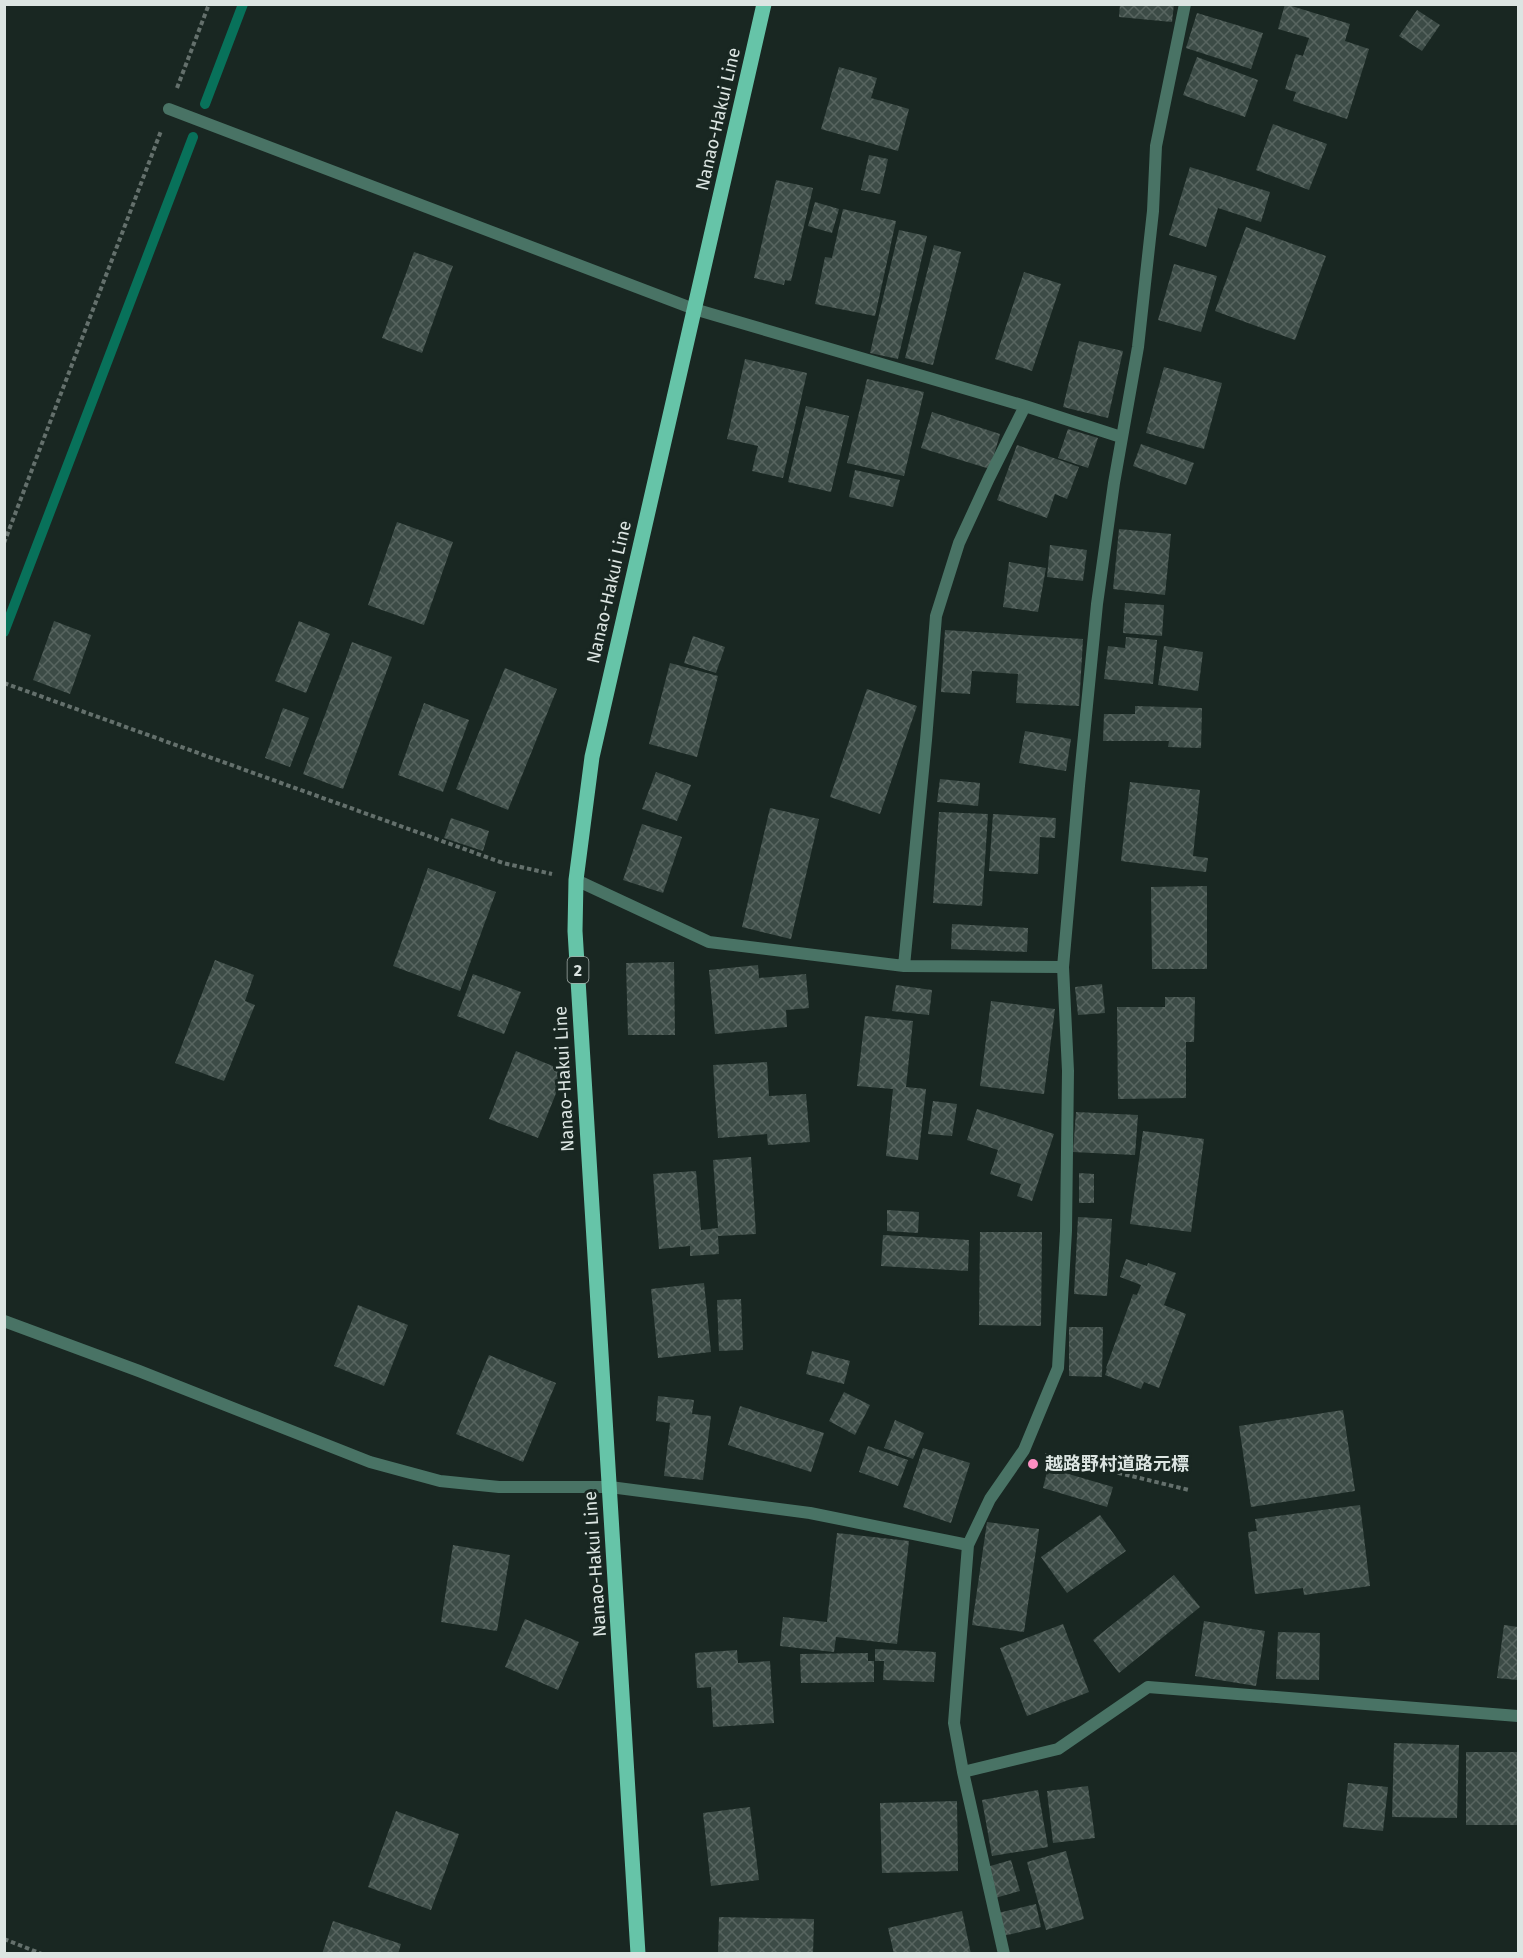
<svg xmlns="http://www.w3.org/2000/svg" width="1523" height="1958" font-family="'Fira Sans','Noto Sans JP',sans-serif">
<defs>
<pattern id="building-cross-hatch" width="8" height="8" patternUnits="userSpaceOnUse" patternTransform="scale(1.5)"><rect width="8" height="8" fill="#3c4b46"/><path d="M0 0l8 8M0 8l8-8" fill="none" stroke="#586560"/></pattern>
</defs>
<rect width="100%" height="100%" fill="#192722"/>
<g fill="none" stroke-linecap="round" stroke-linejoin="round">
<!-- stream -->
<path stroke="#08715a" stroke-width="10" d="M205,104L243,4
M4,632L193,137"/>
</g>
<!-- building -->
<path fill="url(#building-cross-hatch)" d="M1120,4H1174L1172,22L1119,17Z
M1285,4L1350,24L1345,41L1369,49L1347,119L1293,101L1296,92L1285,89L1296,54L1303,56L1309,38L1278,29Z
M1417,10L1440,25L1422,51L1399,36Z
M1197,13L1263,33L1251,69L1186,48Z
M1197,57L1258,80L1245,117L1183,95Z
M839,67L877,78L871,98L909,109L898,151L821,129Z
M1273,124L1327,144L1309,190L1256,170Z
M869,155L888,159L880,194L861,190Z
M1190,167L1270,192L1261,222L1218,208L1206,247L1169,235Z
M776,180L813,188L791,281L785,280L784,285L754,278Z
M815,202L839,209L832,233L808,226Z
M843,209L896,221L875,316L815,304L825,257L832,258Z
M1246,227L1326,256L1295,340L1215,311Z
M899,230L927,236L898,359L870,353Z
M934,245L961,252L933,365L905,358Z
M414,252L453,266L422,353L382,338Z
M1174,264L1217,276L1201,332L1158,320Z
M1024,272L1061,284L1032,371L995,359Z
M1079,341L1123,351L1108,418L1063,407Z
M745,359L807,373L783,478L752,471L758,446L727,439Z
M1164,367L1222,383L1204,449L1146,433Z
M867,379L924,392L904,476L847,463Z
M806,406L849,416L831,492L788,482Z
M932,412L1000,434L990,469L921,448Z
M1068,429L1098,438L1088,468L1058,458Z
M1141,444L1194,463L1186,485L1133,466Z
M1017,445L1079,467L1067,499L1055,494L1047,518L997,500Z
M855,470L900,480L893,507L849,497Z
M397,522L453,542L424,625L368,605Z
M1119,529L1171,534L1165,595L1113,589Z
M1050,545L1087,550L1083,581L1047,577Z
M1009,562L1046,568L1038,612L1003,607Z
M1125,603L1164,605L1162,636L1123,633Z
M54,621L91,635L70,694L33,680Z
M299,621L330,634L306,693L275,681Z
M945,630L1083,639L1079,706L1016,703L1018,674L972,671L970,694L941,692Z
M693,636L725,647L716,673L684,663Z
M1126,637L1157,640L1153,684L1104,679L1108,646L1125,648Z
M352,642L392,657L343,789L303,774Z
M1164,646L1203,652L1198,691L1158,685Z
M670,663L718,676L697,757L649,744Z
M505,668L557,689L508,810L456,789Z
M867,689L917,706L880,814L830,797Z
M424,703L469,720L443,792L398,775Z
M1135,706L1202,708L1201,748L1168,747L1169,741H1103L1104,714H1135Z
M283,708L309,718L290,767L265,758Z
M1025,731L1071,739L1066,771L1019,763Z
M656,772L691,785L677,821L642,809Z
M940,779L980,783L978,806L937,802Z
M1130,782L1200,790L1193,856L1208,858L1206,872L1121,861Z
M770,808L819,819L791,939L742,927Z
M939,812L988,814L982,906L933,903Z
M993,814L1056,818L1055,838L1040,837L1038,874L989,871Z
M451,818L489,831L483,851L444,838Z
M642,824L682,837L663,893L623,880Z
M428,868L496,892L460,991L393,966Z
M1207,886V969H1152L1151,887Z
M952,924L1028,928L1027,952L951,949Z
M215,960L254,975L245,1001L255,1005L224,1081L175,1063Z
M674,962L675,1035H628L626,963Z
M758,965L759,978L806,974L809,1008L786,1010L787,1027L715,1034L709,970Z
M473,974L521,992L504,1034L457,1016Z
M1102,984L1105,1013L1078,1015L1075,987Z
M896,985L932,990L929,1015L892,1011Z
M1165,997H1195L1194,1042H1186V1098L1118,1099L1117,1007H1165Z
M991,1001L1055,1009L1044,1094L980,1086Z
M865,1016L913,1021L906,1087L926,1089L918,1160L886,1156L893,1089L857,1086Z
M516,1051L565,1071L538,1138L489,1119Z
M767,1062L769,1096L806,1094L810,1142L768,1145L767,1134L718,1138L713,1065Z
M933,1101L957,1104L952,1136L928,1134Z
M977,1109L1054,1134L1032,1201L1017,1196L1021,1184L990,1174L998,1150L967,1140Z
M1076,1112L1138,1115L1135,1155L1073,1152Z
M1143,1131L1204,1139L1191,1232L1130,1224Z
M751,1157L756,1234L718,1236L719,1254L690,1256V1246L659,1249L653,1174L696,1171L701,1230L718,1228L713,1160Z
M1079,1173L1094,1174V1203H1079Z
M887,1210L919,1212L918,1233L887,1231Z
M1078,1217L1112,1219L1107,1296L1074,1294Z
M980,1232H1042L1041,1326L979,1325Z
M883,1235L969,1240L968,1271L881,1266Z
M1126,1259L1147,1266L1148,1263L1176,1273L1164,1305L1186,1314L1159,1388L1144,1382L1141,1389L1105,1375L1107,1369L1106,1368L1133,1294L1137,1295L1141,1285L1120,1277Z
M704,1283L711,1352L658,1358L651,1289Z
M741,1299L743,1350L719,1351L717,1300Z
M358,1305L408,1325L384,1386L334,1366Z
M1069,1327H1103L1102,1377L1069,1376Z
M812,1351L850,1361L844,1384L806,1374Z
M489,1355L556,1383L523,1462L456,1434Z
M844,1392L870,1405L855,1435L829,1421Z
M658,1396L694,1400L692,1414L711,1416L703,1480L664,1476L670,1423L656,1421Z
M740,1406L824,1433L811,1472L728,1445Z
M1343,1410L1355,1491L1251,1507L1239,1426Z
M895,1420L924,1433L913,1459L884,1448Z
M868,1446L908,1460L898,1486L859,1472Z
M923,1448L970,1463L951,1523L903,1507Z
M1048,1468L1113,1487L1107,1507L1043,1488Z
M1360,1505L1370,1586L1304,1595L1303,1588L1255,1594L1248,1532L1257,1531L1255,1519Z
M1100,1515L1126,1551L1067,1593L1041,1557Z
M987,1522L1039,1529L1024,1632L972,1625Z
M837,1533L909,1541L897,1644L836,1637L834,1652L780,1646L783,1617L827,1622Z
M453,1545L510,1555L497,1631L441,1622Z
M1174,1575L1200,1607L1119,1673L1093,1640Z
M525,1619L579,1642L558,1690L505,1667Z
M1204,1621L1265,1631L1256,1686L1195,1676Z
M1063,1624L1089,1692L1027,1716L1000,1648Z
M1504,1625L1518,1627V1680L1497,1678Z
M1278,1632L1320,1633L1319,1680L1276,1679Z
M875,1649L936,1652L934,1682L883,1680L884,1661H875Z
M737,1650L738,1663L770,1661L774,1723L713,1727L711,1687L697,1688L695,1653Z
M868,1653V1661H874V1682L801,1683L800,1654Z
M1394,1743L1459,1745L1457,1818L1392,1817Z
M1466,1752H1518V1825H1466Z
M1348,1783L1388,1787L1383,1831L1343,1827Z
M1088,1786L1095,1838L1053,1843L1047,1791Z
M1038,1790L1048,1847L992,1856L982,1800Z
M957,1801L958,1871L882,1873L880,1803Z
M750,1807L759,1880L711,1886L703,1813Z
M396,1811L459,1834L431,1910L368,1887Z
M1066,1851L1084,1919L1046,1930L1027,1862Z
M1011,1860L1020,1891L995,1898L987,1867Z
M1036,1904L1041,1927L1003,1936L998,1913Z
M962,1911L971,1954H894L888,1928Z
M719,1917L814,1919L813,1954H718Z
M333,1921L401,1944L398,1954H322Z"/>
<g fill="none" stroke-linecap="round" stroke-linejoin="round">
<!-- path -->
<path stroke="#64706c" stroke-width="4" stroke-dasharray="4.5 3" stroke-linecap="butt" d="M177,88L209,4
M4,543L161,131
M4,683L503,863L552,874
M1045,1455L1189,1490
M4,1939L42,1954"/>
<!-- minor -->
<path stroke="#497365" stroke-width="12" d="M169,109L694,309L1025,406L1121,437
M576,880L709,942L904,966L1063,967
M904,966L926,740L936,616L959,543L989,478L1025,406
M4,1321L139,1371L370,1462L440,1481L499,1487H610L810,1513L968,1545
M963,1772L1058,1749L1148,1687L1518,1716
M1004,1954L963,1772L954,1723L968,1545L990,1499L1024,1450L1058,1368L1066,1231L1068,1071L1063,967L1079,786L1097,604L1114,483L1138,347L1153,211L1156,146L1185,4"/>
<!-- primary -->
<path stroke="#66c4a8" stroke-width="15" d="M638,1954L575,931L576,880L592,757L764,4"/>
</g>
<!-- markers -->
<circle fill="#fc8fc2" stroke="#192722" stroke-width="2" cx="1033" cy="1464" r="6"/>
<g text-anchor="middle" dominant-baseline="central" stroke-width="6" stroke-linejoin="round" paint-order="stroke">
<!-- shield labels -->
<rect fill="#192722" stroke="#a2aca8" stroke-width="1.5" x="567.5" y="957" width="21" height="26" rx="4.5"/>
<g font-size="16" font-weight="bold" fill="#dce5e2">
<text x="578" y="970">2</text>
</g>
<!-- street labels -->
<g font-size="18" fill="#dce5e2" stroke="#192722">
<text transform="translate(718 119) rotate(-77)">Nanao-Hakui Line</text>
<text transform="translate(609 592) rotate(-77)">Nanao-Hakui Line</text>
<text transform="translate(564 1079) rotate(-93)">Nanao-Hakui Line</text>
<text transform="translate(595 1564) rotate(-94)">Nanao-Hakui Line</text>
</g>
<!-- poi labels -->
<g font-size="18" font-weight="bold" fill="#dce5e2" stroke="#192722" text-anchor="start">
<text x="1045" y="1464">越路野村道路元標</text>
</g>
</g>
<!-- border -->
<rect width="1523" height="1958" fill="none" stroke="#dce5e2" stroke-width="12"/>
</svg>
